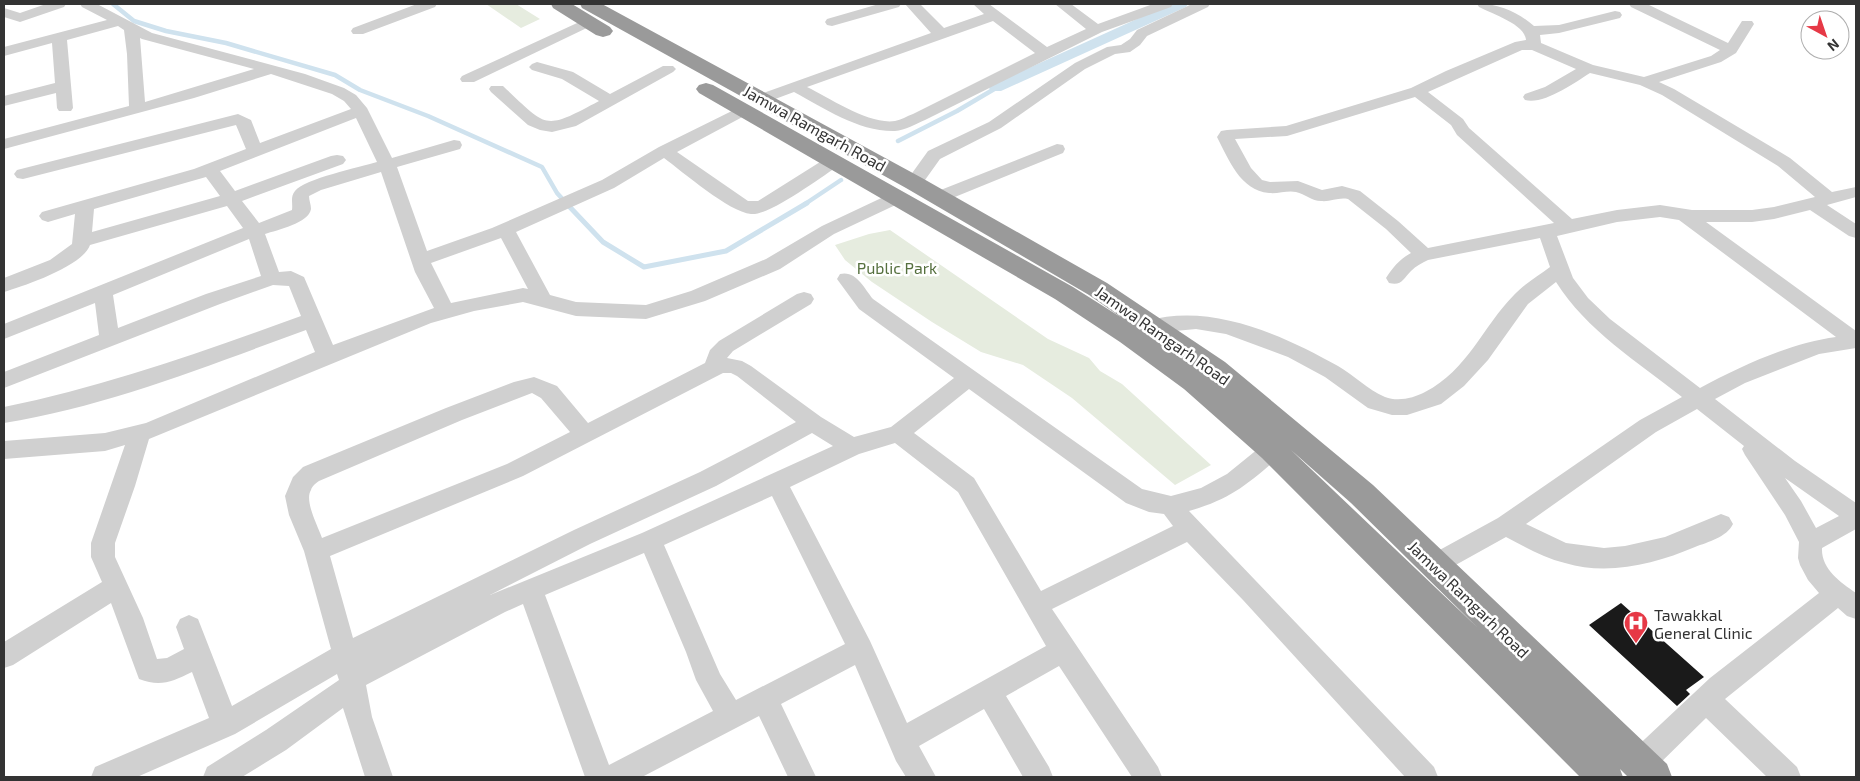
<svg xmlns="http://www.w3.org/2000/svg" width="1860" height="781" font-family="'Exo 2',sans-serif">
<rect width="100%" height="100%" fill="#fff"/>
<!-- green -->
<path fill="#e6ecdf" d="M486,4H516L540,19L521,28Z
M890,230L1048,339L1089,358L1100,371L1122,384L1211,465L1175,485L1072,398L1023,365L981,352L932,322L872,282L845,260L835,245L869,234Z"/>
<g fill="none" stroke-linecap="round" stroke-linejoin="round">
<!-- stream-far1 -->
<path stroke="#cfe2ee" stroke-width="4.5" d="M113,4L134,21L166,31L226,43L335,75L360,90L428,116L542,167L557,193L567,204
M898,141L957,111L996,88
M805,204L841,180"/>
<!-- stream -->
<path stroke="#cfe2ee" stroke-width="5" d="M566,203L603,242L644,267L726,251L807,203"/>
<!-- canal -->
<path fill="#cfe2ee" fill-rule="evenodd" d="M1170,4H1188L1186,7L1001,91H991L989,88L991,85Z"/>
</g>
<!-- building -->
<path fill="#1a1a1a" d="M1621,603L1704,677L1686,690L1690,694L1677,706L1589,625Z"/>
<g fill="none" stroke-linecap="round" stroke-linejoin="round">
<!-- minor -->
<path fill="#d0d0d0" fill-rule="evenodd" d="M46,4H66L64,7L20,22L4,17V8L20,13Z
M80,4H97L152,33L305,74L344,88L356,95L367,108L392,158L454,140L460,141L462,145L460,149L397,167L427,251L492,228L602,180L659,147L742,106L748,108L750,111L748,114L677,152L748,201H758L828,157L834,156L840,157L843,161L840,165C822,176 770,216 751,214C729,212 683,172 664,158L614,188L516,232L550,295L576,302L646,305L691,291L766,259L822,226L892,193L898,191L904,193L907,197L904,201L834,234L780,269L705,301L646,319L576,316L523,302L474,311L431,323L149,439L135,486L115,543V557L143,618L157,659L167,658L184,649L176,627L180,619L189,615L198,619L232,706L331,649L304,551L289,515L285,496L293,477L303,467L446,408L514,382L534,377L557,386L588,423L705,363L710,350L719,341L797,294L804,292L811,294L814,299L811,304L733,351L727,358L742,361L751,366L821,417L854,437L891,427L954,378L859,309L837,279L840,274C856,270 864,288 873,299L1142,489L1171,496L1201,488L1227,474L1264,444L1272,441L1280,444L1283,450L1280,456C1248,484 1231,499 1189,511L1434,767L1438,777H1405L1243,600L1187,542L1052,609L1158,767L1162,777H1132L1059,666L1006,696L1049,767L1053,777H1023L984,709L919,746L936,777H906L896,761L855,665L781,704L816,777H788L759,716L642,777H585L523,604L505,612L366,685L372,717L393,777H365L343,708L286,750L242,777H203L207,767L266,730L339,680L337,674L235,734L137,777H91L95,767L209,718L192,672C172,682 160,687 139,679L111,603L13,665L4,668V642L102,582L91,557V543L125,445L105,451L4,459V441L105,433L146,423L315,352L306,330C207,366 108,406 4,423V407C107,386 202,352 301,316L289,286L273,285L220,304L4,388V372L99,335L95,303L4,339V324L243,228L227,206L90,245C83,266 24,286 4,292V278L50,260L72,244L75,214L48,222L42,220L39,216L42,212L194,169L246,149L236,125L23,179L17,178L14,174L17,170L238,114L251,120L260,143L351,109L344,101L332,94L271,74L194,98L4,149V139L129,106L127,54L124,30L118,26L67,40L73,108L71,111H59L57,108L56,93L4,106V96L55,83L52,43L4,56V47L107,20L82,7ZM140,38L142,39L254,69L145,102ZM356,118L377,162C360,167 304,179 295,191C290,197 293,203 292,210L259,223L242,201L343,164L346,160L343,156L337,155L331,156L235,191L220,171ZM381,172L415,272L434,308L333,345L304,277L291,271L279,272L265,234C277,230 309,223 311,209C311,205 309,200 309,196L321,190ZM206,177L220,196L92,232L94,209ZM501,238L528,289L523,288L451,303L431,263ZM249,239L261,276L206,294L118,328L113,295ZM723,373H731L737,376L796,422L700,472L574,530L353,638L330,556L523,476ZM969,389L1126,503L1149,512L1164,514L1173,526L1041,591L974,478L914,433ZM532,393L541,398L570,432L507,464L322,538C318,526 304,501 311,490C312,486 316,483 319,481L462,420ZM812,433L833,446L642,533L490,595L590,544L716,486ZM895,443L958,492L1046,646L907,723L870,641L790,487L859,454ZM772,496L845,644L736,700L720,674L664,545ZM644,553L686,652L696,680L713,711L609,765L545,595Z
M417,4H437L435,7L363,34H353L351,31L353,28Z
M879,4H901L899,7L832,26L827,25L825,22L827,19Z
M905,4H920L944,28L984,14L973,4H989L1047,47L1086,29L1055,4H1071L1098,24L1153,4H1173L1171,7L1102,32L925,120C916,124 905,130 895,131C859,132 824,108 794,92L767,102H755L753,99L755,96L931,33ZM993,21L1035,53L913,114C907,116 901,120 895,121C869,125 830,98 807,87Z
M1192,4H1210L1208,7L1147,36L1140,45L1130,52L1115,54L1085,69L1001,128L940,159L920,187L914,188L908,187L905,183L928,151L989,122L1075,63L1107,47L1121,45L1130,39L1137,30Z
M1477,4C1498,3 1518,12 1534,26L1559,25L1615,11L1620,12L1622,15L1620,18L1559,33L1540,35L1541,43L1593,65L1644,77L1711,56L1720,50L1631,7L1629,4H1647L1728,43L1742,21H1752L1754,24L1736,53L1721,62L1659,82L1674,89L1790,158L1832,192L1856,187V197L1827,205L1856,224V238L1849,236L1810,210L1774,219L1752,222H1706L1856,331V348L1819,354L1745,383L1715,399L1795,461L1856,503V529L1822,548C1821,569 1840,582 1856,593V619L1847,616L1838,608L1725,699L1797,767L1801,777H1767L1706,718L1650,773L1640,777L1630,773L1626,763L1630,753L1710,678L1819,593L1808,580L1800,565L1798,558L1799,542L1785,515L1745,455L1742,449L1744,446L1697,409L1656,432L1526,524L1566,543L1604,548L1625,546L1665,537L1721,514L1729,517L1733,524C1727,537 1708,542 1695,547C1655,564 1608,576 1565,563C1544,558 1525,547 1506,537L1443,572L1434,576L1425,572L1422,565L1425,558L1498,518L1640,420L1682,397C1638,362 1586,330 1556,282L1528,304L1488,360L1464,386L1441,404L1407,415H1392L1368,408L1325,377L1288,357L1226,334L1196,329L1154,333L1147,331L1144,326L1147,321C1210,302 1283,335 1338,366C1354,375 1368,390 1385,397C1398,402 1414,398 1425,392C1468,370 1483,326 1514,295C1524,284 1538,276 1550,267L1540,238L1428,260C1422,263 1416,266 1411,271C1403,279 1402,286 1389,283L1386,278C1393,267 1400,259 1411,253L1386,229L1348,199C1338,197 1331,202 1321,201C1312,201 1305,194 1296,192C1288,190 1278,194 1269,193C1240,190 1229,160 1217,137L1221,131L1227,130L1286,126L1411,88L1446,71L1515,42L1526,40C1525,24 1492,14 1479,7ZM1522,50H1532L1576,69L1545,87L1525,94L1523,97L1525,100C1544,105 1574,83 1590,73L1640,85L1662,95L1778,166L1815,197L1774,207L1752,210H1692L1660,205L1617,210L1572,219L1469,128L1463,119L1428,92ZM1415,97L1451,125L1457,135L1554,223L1428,248L1398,221L1360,191L1342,186L1322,190L1298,181L1270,182L1262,180L1251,168L1235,139L1287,136ZM1660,217L1679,220L1836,337C1790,343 1741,366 1700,388L1610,319L1588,298L1573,278L1557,236L1617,222ZM1785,478L1839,516L1816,528L1801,501Z
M588,18L593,19L595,22L593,25L474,82H462L460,79L462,76Z
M537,62L573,72L610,94L663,66H673L676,69L673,72L576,126L552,132L540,130L528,125L491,92L489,89L491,86H503C548,128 543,131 599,101L562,79L532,70L529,67L532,64Z
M1057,144L1063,145L1065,149L1063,153L945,201L939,203L933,201L930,197L933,193Z"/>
<!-- highway -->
<path fill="#9a9a9a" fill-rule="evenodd" d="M551,4H572L610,27L613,31L610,35L603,37L596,35L553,8Z
M580,4H602L922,178L1107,283L1225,362L1373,485L1667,764L1672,777H1628L1620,769L1623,777H1580L1262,458L1184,389L1120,342L1055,299L699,93L696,89L699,85L706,83L713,85L1073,287L1122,318L1089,295L906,188L582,8ZM1291,450L1351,503L1478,628Z"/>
</g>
<!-- icons -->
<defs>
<symbol id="hospital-pin" viewBox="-11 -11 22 30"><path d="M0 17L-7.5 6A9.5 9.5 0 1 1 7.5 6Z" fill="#e63946" stroke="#fff"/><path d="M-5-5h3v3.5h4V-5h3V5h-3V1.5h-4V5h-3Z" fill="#fff"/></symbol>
</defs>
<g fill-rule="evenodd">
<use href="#hospital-pin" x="1622" y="609" width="28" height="38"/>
</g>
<g text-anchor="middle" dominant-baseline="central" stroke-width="5" stroke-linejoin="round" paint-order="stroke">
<!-- street labels -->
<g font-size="16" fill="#333" stroke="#fff">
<text transform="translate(815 128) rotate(29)">Jamwa Ramgarh Road</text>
<text transform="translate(1163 335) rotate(35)">Jamwa Ramgarh Road</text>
<text transform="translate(1469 599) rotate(44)">Jamwa Ramgarh Road</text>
</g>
<!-- park labels -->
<g font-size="16" fill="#56703f" stroke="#fff">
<text x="897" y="267">Public Park</text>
</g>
<!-- poi labels -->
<g font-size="16" fill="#333" stroke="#fff" text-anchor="start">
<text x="1654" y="614">Tawakkal<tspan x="1654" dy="18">General Clinic</tspan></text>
</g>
</g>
<!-- border -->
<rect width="1860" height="781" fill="none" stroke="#333333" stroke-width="10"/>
<!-- north arrow -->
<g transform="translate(1825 35) rotate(140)"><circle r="24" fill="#ffffff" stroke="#adadad"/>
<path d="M0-4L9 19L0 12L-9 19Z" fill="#e63946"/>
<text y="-8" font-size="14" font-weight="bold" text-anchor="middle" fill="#333333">N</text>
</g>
</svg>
